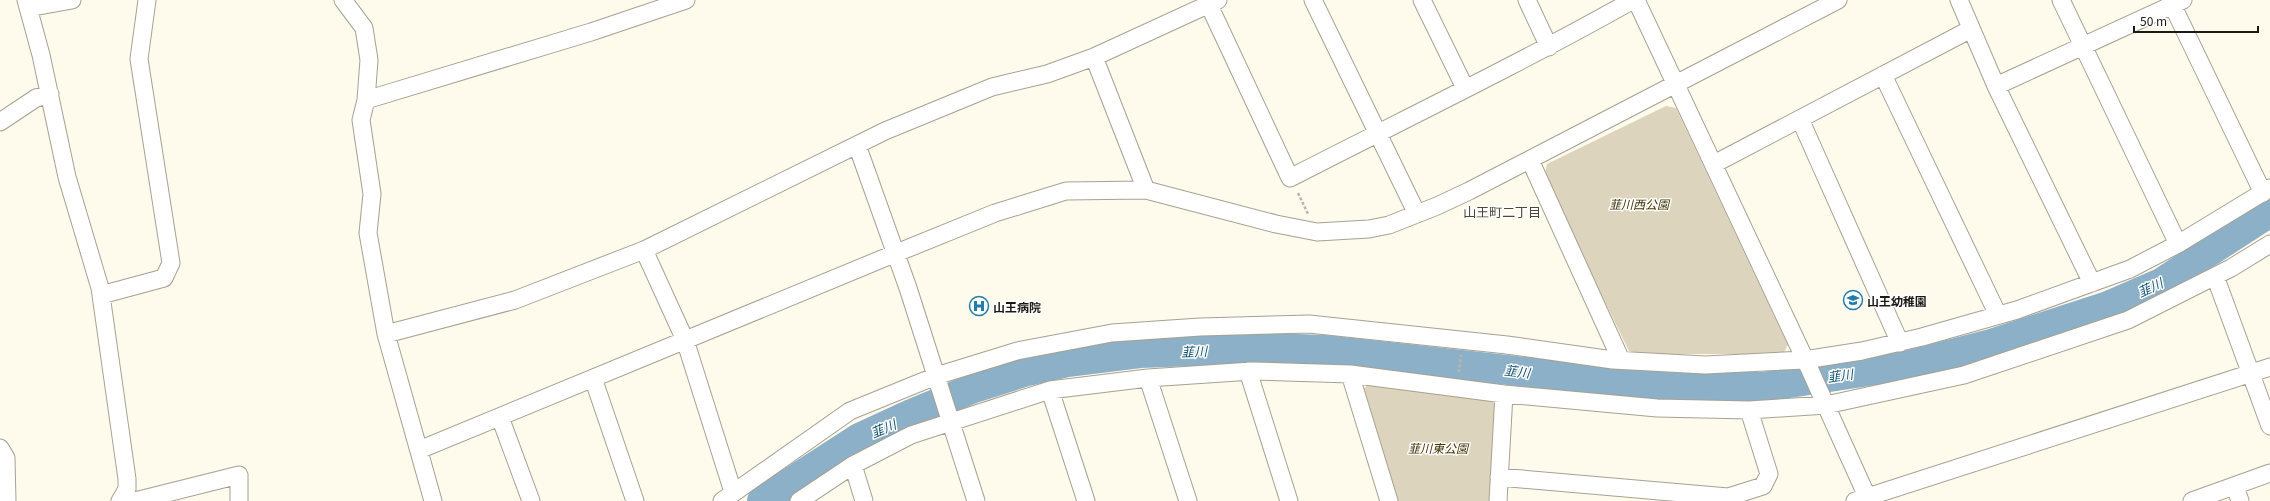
<svg xmlns="http://www.w3.org/2000/svg" width="2270" height="501" font-family="Georgia,'Noto Sans JP',serif">
<rect width="100%" height="100%" fill="#fefaec"/>
<!-- green -->
<path fill="#dcd4bc" d="M1666,106L1676,108L1788,345L1783,354H1636L1629,351L1544,177L1547,164Z
M1369,384L1490,399L1497,407L1489,501H1395L1361,391Z"/>
<g fill="none" stroke-linecap="round" stroke-linejoin="round">
<!-- river -->
<path stroke="#8cb0c7" stroke-width="30" d="M762,501L859,438L911,414L974,388L1027,371L1067,362L1140,353L1271,348L1325,350L1645,385L1717,386L1762,387L1909,365L1991,344L2108,306L2161,283L2270,212"/>
<defs>
<path id="minor" d="M26,0L41,55L67,177L100,288L127,479V489L120,501
M343,0L364,28L369,60L366,100L361,120L372,194L368,233L386,334L433,501
M1313,0L1417,214
M1422,0L1465,88
M1527,0L1549,47
M1636,0L1810,370L1869,501
M1959,0L1996,86L2092,283
M2061,0L2178,244
M2170,0L2263,193
M1209,5L1290,178C1405,119 1521,63 1633,0
M28,8L72,0
M1094,57L1146,190
M1883,75L1998,315
M1996,86L2183,0
M366,100L591,32L686,0
M1800,119L1900,343
M0,122L36,98L50,94
M857,145L908,288L976,501
M1530,160L1621,360
M1714,164L1971,29
M644,250L685,340L733,492
M2215,276L2270,426
M101,295L164,278L171,263L139,59L147,0
M386,334L515,300L644,250L885,131L992,87L1047,74L1094,57L1218,0
M1248,371L1289,501
M1350,374L1389,501
M593,378L635,501
M1148,378L1188,501
M1050,390L1086,501
M500,417L531,501
M0,448L6,458L7,501
M419,450L894,254L995,213L1066,191L1146,190L1276,224L1317,232L1369,229L1389,225L1437,206L1469,191L1838,0
M853,465L864,501
M1499,477L1728,497L1763,486L1769,474L1749,410
M2235,486L2240,501
M135,501L239,475V501
M722,501L850,411L936,376L1017,351L1112,333L1200,327L1309,324L1507,345L1613,360L1705,365L1804,360L1862,351L1922,337L2017,310L2130,269L2178,244L2270,188
M799,501L853,465L911,435L1050,390L1148,378L1252,371L1350,374L1504,394L1657,408L1749,410L1826,405L1964,375L2128,320L2231,268L2270,244
M1498,501L1504,394
M1855,501L2270,367
M2192,501L2270,473"/>
</defs>
<!-- minor casing -->
<use href="#minor" stroke="#a6a192" stroke-width="19"/>
<!-- path -->
<path stroke="#b9b6ab" stroke-width="2.5" stroke-dasharray="3 2" stroke-linecap="butt" d="M1298,193L1308,214
M1459,372L1461,355"/>
<!-- minor -->
<use href="#minor" stroke="#fff" stroke-width="17"/>
</g>
<!-- icons -->
<defs>
<symbol id="school-ring" viewBox="-11 -11 22 22"><circle r="9.5" fill="#fff" stroke="#217caa" stroke-width="1.5"/><path d="M0-5L7-2L0 1L-7-2ZM-4 1L0 2.5L4 1V4Q0 6-4 4Z" fill="#217caa"/></symbol>
<symbol id="hospital-ring" viewBox="-11 -11 22 22"><circle r="9.5" fill="#fff" stroke="#217caa" stroke-width="1.5"/><path d="M-5-5h3v3.5h4V-5h3V5h-3V1.5h-4V5h-3Z" fill="#217caa"/></symbol>
</defs>
<g fill-rule="evenodd">
<use href="#school-ring" x="1842" y="289" width="22" height="22"/>
<use href="#hospital-ring" x="968" y="295" width="22" height="22"/>
</g>
<g text-anchor="middle" dominant-baseline="central" stroke-width="3" stroke-linejoin="round" paint-order="stroke">
<!-- park labels -->
<g font-size="12" font-style="italic" fill="#423504" stroke="#fff">
<text x="1639" y="203">韮川西公園</text>
<text x="1438" y="447">韮川東公園</text>
</g>
<!-- poi labels -->
<g font-size="12" font-weight="bold" fill="#1a1913" stroke="#fff" text-anchor="start">
<text x="1867" y="300">山王幼稚園</text>
<text x="993" y="306">山王病院</text>
</g>
<!-- neighbourhood labels -->
<g font-size="13" fill="#4a4638" stroke="#fff">
<text x="1502" y="211">山王町二丁目</text>
</g>
<!-- water labels -->
<g font-size="13" font-style="italic" fill="#155575" stroke="#fff">
<text transform="translate(2150 287) rotate(-25)">韮川</text>
<text transform="translate(1194 351) rotate(-2)">韮川</text>
<text transform="translate(1517 371) rotate(6)">韮川</text>
<text transform="translate(1840 375) rotate(-8)">韮川</text>
<text transform="translate(883 428) rotate(-23)">韮川</text>
</g>
</g>
<!-- scale -->
<path d="M2134 26v6h124v-6" fill="none" stroke="#1a1913" stroke-width="2"/>
<text x="2140" y="26" font-size="12" fill="#1a1913" stroke="#ffffff" stroke-width="3" paint-order="stroke">50 m</text>
</svg>
